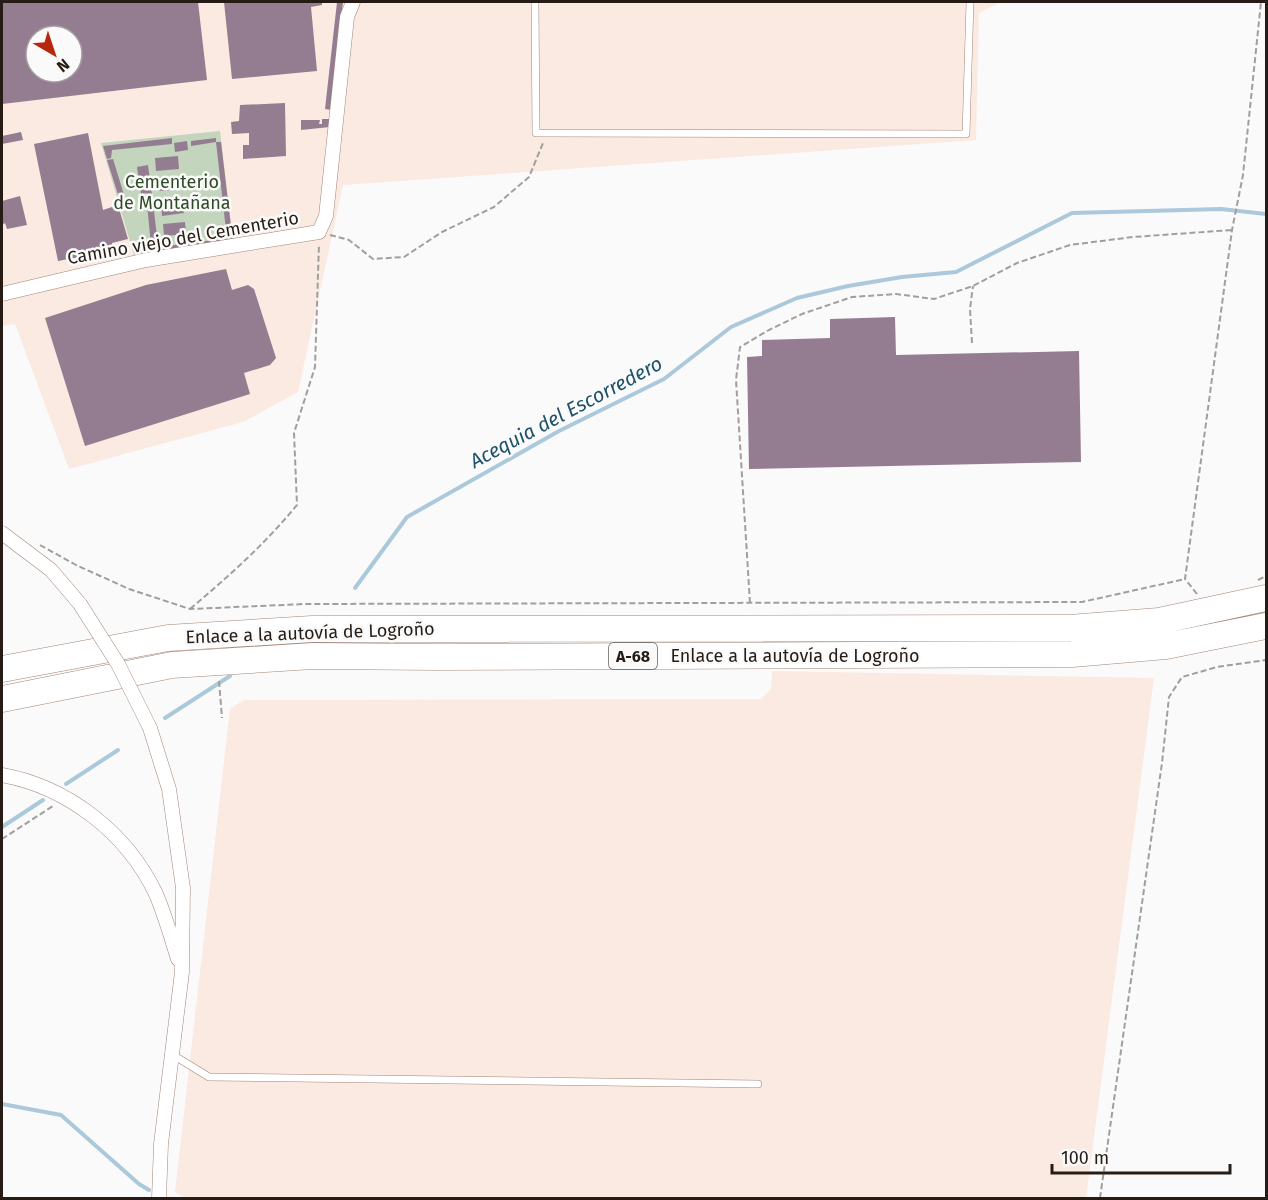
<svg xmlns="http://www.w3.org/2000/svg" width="1268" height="1200" font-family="'Fira Sans',sans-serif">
<rect width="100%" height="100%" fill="#fafafa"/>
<!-- built -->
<path fill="#faeae1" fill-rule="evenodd" d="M2,2H1001L979,13L976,140L343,185L298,392L243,422L69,469L15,324L2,326ZM36,36H72V72H36Z
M772,671L1154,678L1086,1198H184L175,1192L230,709L244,700L761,699L771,689Z"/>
<!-- green -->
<path fill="#c3d5bd" d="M220,131L233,243L134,255L101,143Z"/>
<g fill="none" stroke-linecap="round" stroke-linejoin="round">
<!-- stream -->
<path stroke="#abc9db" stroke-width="4" d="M355,588L407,517L559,431L664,379L731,327L797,298L848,286L902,277L956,272L1072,213L1221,209L1266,214
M165,718L230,676
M66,784L118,750
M2,827L43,800
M2,1104L61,1115L139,1184L149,1190"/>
</g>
<!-- building -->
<path fill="#947d91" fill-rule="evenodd" d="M2,2H198L207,80L2,104ZM36,36H72V72H36Z
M224,2H322V5L311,7L317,71L232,79Z
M337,2H343L331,110L325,109Z
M285,103L286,156L243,159V145H249V133L232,134L231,122L239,121L240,105Z
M322,119H330V127L301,130V120H320L319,124H322Z
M21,132L23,140L2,144V136Z
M88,133L103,210L118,205L128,239L112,243V246L101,248V253L58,261L34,144Z
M172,138V144L112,150L111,158L107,159L103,146Z
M216,138V142L191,146V141Z
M187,141L188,150L175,152L174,143Z
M216,142H221L233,243L197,247L196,242L227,239Z
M178,156L179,169L156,171L155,158Z
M113,159L128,208L123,210L107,160Z
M148,165L152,195H147V193L141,194L137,167Z
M180,176L181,189L159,191L157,178Z
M20,196L27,225L7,229L5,223L2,225V201Z
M183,202L184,213L162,216L161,204Z
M153,203L158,245L151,246L147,204Z
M185,222L186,234L164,236L163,224Z
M191,243L192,248L158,251V247Z
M226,269L232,290L248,285L254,289L276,358L270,365L244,373L250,394L85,446L45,318L146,285Z
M895,317L896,355L1079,351L1081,462L749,469L747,357L762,356V340L830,338V319Z"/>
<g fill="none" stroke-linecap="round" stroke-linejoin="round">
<defs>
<path id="service" d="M535,2L536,133L966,134L970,2
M173,1055L209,1077L758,1084"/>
<path id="minor" d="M2,294L146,260L319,232L326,216L347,17L353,2
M2,533L51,570L80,604
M150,728L169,789L183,888L182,972L161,1144L159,1198
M2,775C68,787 127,833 156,894C165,915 171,937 178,959"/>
<path id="motorway" d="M2,669L168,638L312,629L1070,628L1159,621L1266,598
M2,699L172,665L313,656L437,657L1072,654L1166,646L1266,626"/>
</defs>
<!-- service casing -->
<use href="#service" stroke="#a38575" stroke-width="8"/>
<!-- minor casing -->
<use href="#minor" stroke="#a38575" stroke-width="15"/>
<!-- motorway casing -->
<use href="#motorway" stroke="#a38575" stroke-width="27"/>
<!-- path -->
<path stroke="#a39e9b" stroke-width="2" stroke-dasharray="6 3" stroke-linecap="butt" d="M330,235L349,240L373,259L404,257L442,232L494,207L529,177L543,143
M972,343L970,309L973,286
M40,545L76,565L129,589L190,609L305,604L1082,602L1185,579
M1258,580L1266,576
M1197,594L1185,579L1232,230L1243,175L1261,2
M750,603L736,380L740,347L769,330L802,314L852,297L896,294L934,299L973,286L1017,263L1070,245L1133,237L1232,230
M190,609C229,576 264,545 297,505L294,433L315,367L319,244
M219,681L222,718
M2,839L53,806
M1100,1198L1162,763L1169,697L1182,677L1217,667L1266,660"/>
<!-- service -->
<use href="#service" stroke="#fff" stroke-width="7"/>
<!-- minor -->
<use href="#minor" stroke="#fff" stroke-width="14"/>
<!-- motorway -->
<use href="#motorway" stroke="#fff" stroke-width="26"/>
<defs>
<path id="minor-bridge" d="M80,604L118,664L150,728"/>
</defs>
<!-- minor-bridge casing -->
<use href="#minor-bridge" stroke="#a38575" stroke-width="15" stroke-linecap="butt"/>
<!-- minor-bridge -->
<use href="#minor-bridge" stroke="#fff" stroke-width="14"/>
</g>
<g text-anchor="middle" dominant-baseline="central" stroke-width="5" stroke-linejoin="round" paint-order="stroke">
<!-- shield labels -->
<rect fill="#fafafa" stroke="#665f5a" stroke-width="1.5" x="609" y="643" width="48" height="26" rx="4.5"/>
<g font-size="16" font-weight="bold" fill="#271c15">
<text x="633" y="656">A-68</text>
</g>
<!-- park labels -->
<g font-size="18" fill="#2d4b25" stroke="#fafafa">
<text x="172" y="182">Cementerio<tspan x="172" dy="21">de Montañana</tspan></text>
</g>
<!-- street labels -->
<g font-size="18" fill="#271c15" stroke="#fafafa">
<text transform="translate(183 238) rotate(-10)">Camino viejo del Cementerio</text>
<text transform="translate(310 633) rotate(-2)">Enlace a la autovía de Logroño</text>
<text x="795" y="656">Enlace a la autovía de Logroño</text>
</g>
<!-- water labels -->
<g font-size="20" font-style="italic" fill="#1d516c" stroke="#fafafa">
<text transform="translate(566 412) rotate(-28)">Acequia del Escorredero</text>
</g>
</g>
<!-- border -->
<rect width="1268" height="1200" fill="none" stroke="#271c15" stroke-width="6"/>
<!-- north arrow -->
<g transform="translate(54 54) rotate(141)"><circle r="28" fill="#fafafa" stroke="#a6a19e" stroke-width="1.5"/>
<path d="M0-4.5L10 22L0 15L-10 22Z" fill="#b5280e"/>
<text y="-9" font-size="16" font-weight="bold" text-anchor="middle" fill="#271c15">N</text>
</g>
<!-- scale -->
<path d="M1052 1164v9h178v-9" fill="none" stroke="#271c15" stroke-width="3"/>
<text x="1061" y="1164" font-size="18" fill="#271c15" stroke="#fafafa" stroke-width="4.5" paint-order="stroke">100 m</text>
</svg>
